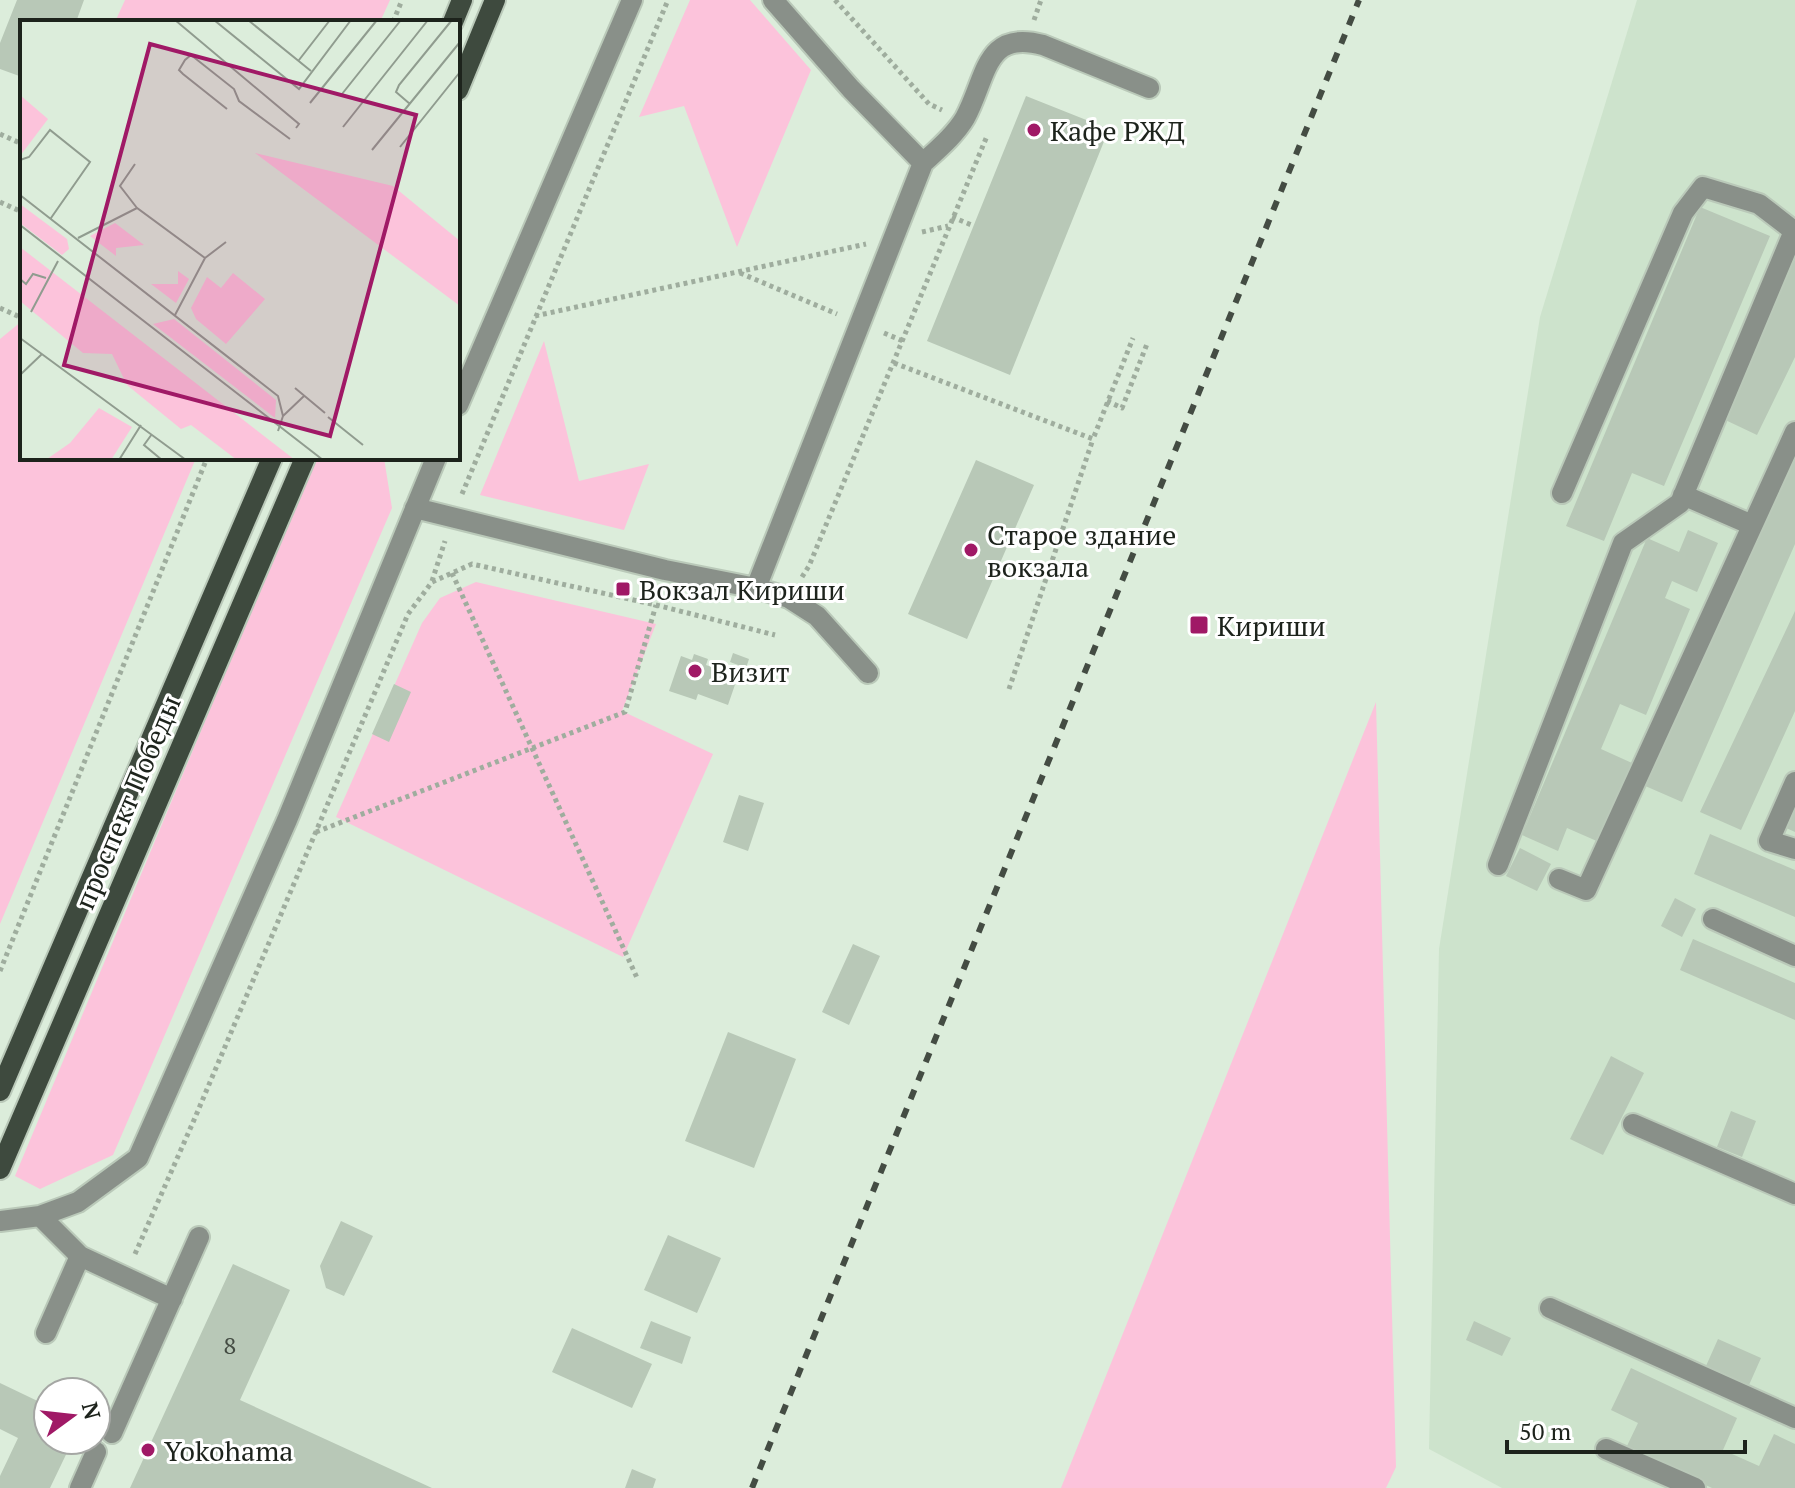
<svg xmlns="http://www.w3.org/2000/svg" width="1795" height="1488" font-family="'PT Serif',serif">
<rect width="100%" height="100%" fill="#dceddb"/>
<!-- built -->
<path fill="#cde3cc" d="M1637,0H1795V1488H1502L1429,1449L1439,949L1540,317Z"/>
<!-- green -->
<path fill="#fcc3db" d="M125,0H390L380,22H115Z
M690,0H750L811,70L737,247L684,106L639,117Z
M22,321V458H196L0,924V339Z
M544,341L579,481L649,464L624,530L480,495Z
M315,458H384L392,508L113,1155L40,1189L15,1176Z
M476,582L656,624L622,711L713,754L623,957L336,817L422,623L440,598Z
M1376,702L1396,1467L1386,1488H1061Z"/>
<!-- building -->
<path fill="#b8c8b7" d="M17,0H84L76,22H22V77L0,69V43Z
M1026,96L1109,129L1010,375L927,341Z
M1700,207L1770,236L1664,486L1632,473L1604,541L1566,526Z
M1795,259V357L1757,435L1719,417Z
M1795,449V544L1682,802L1643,785Z
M976,460L1034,485L967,639L908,614Z
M1688,530L1718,543L1697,592L1672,581L1665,598L1690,609L1646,715L1620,704L1601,749L1632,763L1599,842L1567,828L1558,851L1522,835L1647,538L1679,552Z
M1795,611V711L1741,830L1700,812Z
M733,653L749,659L746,668L730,662Z
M694,654L708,659L706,665L738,676L728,705L698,694L696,700L669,691L681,656L692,660Z
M394,684L411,692L389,742L372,734Z
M739,795L764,803L748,851L723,842Z
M1795,802V832L1784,827Z
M1710,834L1795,870V917L1694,874Z
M1520,848L1551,864L1537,891L1506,876Z
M1675,898L1696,909L1682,937L1661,926Z
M1693,939L1795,983V1020L1680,970Z
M853,944L880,956L849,1025L822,1012Z
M728,1032L796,1059L754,1168L685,1141Z
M1611,1056L1644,1073L1603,1155L1570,1139Z
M1731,1111L1756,1121L1742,1157L1717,1147Z
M341,1221L373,1236L344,1296L326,1288L320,1266Z
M668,1235L721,1258L697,1313L644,1290Z
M233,1264L290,1290L240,1400L432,1488H130Z
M651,1321L691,1337L682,1364L640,1348Z
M1474,1321L1511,1338L1502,1356L1466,1340Z
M572,1328L652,1364L632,1408L552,1372Z
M1718,1339L1761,1358L1749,1385L1706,1366Z
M1631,1368L1737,1418L1723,1450L1759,1466L1774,1434L1795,1444V1488H1712L1626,1448L1638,1423L1611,1410Z
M0,1383L48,1406V1440H73L50,1488H0V1476L18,1438L0,1429Z
M632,1469L656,1479L653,1488H625Z"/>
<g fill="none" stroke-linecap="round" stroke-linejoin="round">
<defs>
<path id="minor" d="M923,163C937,150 955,135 965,118C987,78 984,29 1043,45L1149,88
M458,405L632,0
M1683,495L1752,525
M415,508L665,570L756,588L923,163L851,89L773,0
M756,588L789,598L817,616L868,673
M1795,782L1769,841L1795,849
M1498,865L1623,543L1680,503L1794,231L1759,204L1703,187L1683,213L1562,493
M1559,879L1586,890L1795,432
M1713,919L1795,956
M1633,1124L1795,1194
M40,1216L80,1256L172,1299
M0,1221L40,1216L78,1202L138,1158L287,820L436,458
M1550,1308L1795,1418
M46,1333L80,1256
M112,1433L199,1237
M1606,1449L1695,1488
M80,1488L96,1452"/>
<path id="major" d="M453,22L462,0
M458,90L495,0
M0,1091L272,458
M0,1169L305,458"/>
</defs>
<!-- minor casing -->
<use href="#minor" stroke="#bac9b9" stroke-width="24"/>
<!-- major casing -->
<use href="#major" stroke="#bac9b9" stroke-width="24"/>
<!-- path -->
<path stroke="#9fad9e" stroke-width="5" stroke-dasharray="4 4" stroke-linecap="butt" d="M835,0L929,104L942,110
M1034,20L1041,0
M393,22L402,0
M0,134L22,144
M0,202L22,212
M952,217L974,226
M922,232L948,226
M740,273L837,314
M0,308L22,318
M535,316L866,244
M884,333L903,341
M894,363L1093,439L1133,338
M1107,401L1122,408L1147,344
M462,494L668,0
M452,573L638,980
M802,577L809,566L987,136
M432,581L445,541
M1009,689L1093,439
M316,832L625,712L656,605
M0,971L207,458
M135,1254L194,1120L408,614L432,582L472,564L656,605L775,635"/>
<!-- minor -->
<use href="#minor" stroke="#899089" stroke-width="20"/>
<!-- major -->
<use href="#major" stroke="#3e4a3e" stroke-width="20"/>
<!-- rail -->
<path stroke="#444c43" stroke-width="6" stroke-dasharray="10 10" stroke-linecap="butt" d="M752,1488L1359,0"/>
</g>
<!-- markers -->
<g fill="#a01966" stroke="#fff" stroke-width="3">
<circle cx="1034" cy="130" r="8"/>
<circle cx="971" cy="550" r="8"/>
<rect x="615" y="581" width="16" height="16" rx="4"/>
<rect x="1189" y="615" width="20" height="20" rx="4"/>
<circle cx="695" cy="671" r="8"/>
<circle cx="148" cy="1450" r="8"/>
</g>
<g text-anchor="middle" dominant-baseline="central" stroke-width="6" stroke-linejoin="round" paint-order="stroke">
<!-- number labels -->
<g font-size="24" fill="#444c43">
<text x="230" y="1345">8</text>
</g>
<!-- poi labels -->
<g font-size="28" fill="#1d231c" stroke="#fff" text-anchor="start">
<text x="1050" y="130">Кафе РЖД</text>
<text x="987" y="534">Старое здание<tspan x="987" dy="32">вокзала</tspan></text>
<text x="639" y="589">Вокзал Кириши</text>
<text x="1217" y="625">Кириши</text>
<text x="711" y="671">Визит</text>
<text x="164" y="1450">Yokohama</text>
</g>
<!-- street labels -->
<g font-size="28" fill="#1d231c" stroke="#fff">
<text transform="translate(127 802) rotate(-67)">проспект Победы</text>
</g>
</g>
<!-- overview -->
<g transform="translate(20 20)">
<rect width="440" height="440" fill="#dceddb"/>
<path d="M0,75L28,99L0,136ZM235,133L373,166L440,221V286ZM0,184L47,219L49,229L42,235L0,203ZM95,203L124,225L96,228V236L70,216ZM0,227L275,440H217L171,405L161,409L107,365L92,334L63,333L0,281ZM158,251L169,259L156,283L131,264H158ZM213,253L245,279L206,324L176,299L171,288L187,257L201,268ZM154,299L256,380L255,398L133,304ZM79,388L112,407L91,440L27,439L50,423Z" fill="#fcc3db"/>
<path fill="none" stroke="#909c8f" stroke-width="2" d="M155,0L279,104L276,108M194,0L279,69L331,0M228,0L291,51M279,40L310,0M322,74L381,0M290,83L357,0M390,84L376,72L379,65L432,0M207,89L163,54L159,50L165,40L171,35L214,69L219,81L270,119M323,107L408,0M380,127L440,52M352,130L440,22M0,140L9,137L30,110L70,142L31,198M115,144L100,166L117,188M0,175L258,376L263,396L258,411M0,205L303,440M58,218L117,188L185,238L155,295M185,238L206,222M0,259L6,264L13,254L26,258M11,292L38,241M0,318L166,440M0,355L22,334M275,368L305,393M263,396L284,376M308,397L343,425M132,414L124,425L142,440M99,440L121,405"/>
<path fill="#a01966" fill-opacity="0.15" stroke="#a01966" stroke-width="4" d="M130,24L396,95L310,416L44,345Z"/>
<rect width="440" height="440" fill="none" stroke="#1d231c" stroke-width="4"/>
</g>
<!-- north arrow -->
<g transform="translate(72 1416) rotate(75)"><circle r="38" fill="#ffffff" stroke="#a5a7a4" stroke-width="2"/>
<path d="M0-6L14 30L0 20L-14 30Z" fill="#a01966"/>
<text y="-12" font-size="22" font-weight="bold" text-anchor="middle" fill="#1d231c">N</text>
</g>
<!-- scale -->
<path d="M1507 1440v12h238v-12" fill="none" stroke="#1d231c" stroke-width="4"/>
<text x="1519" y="1440" font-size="24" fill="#1d231c" stroke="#ffffff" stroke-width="6" paint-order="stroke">50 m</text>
</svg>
